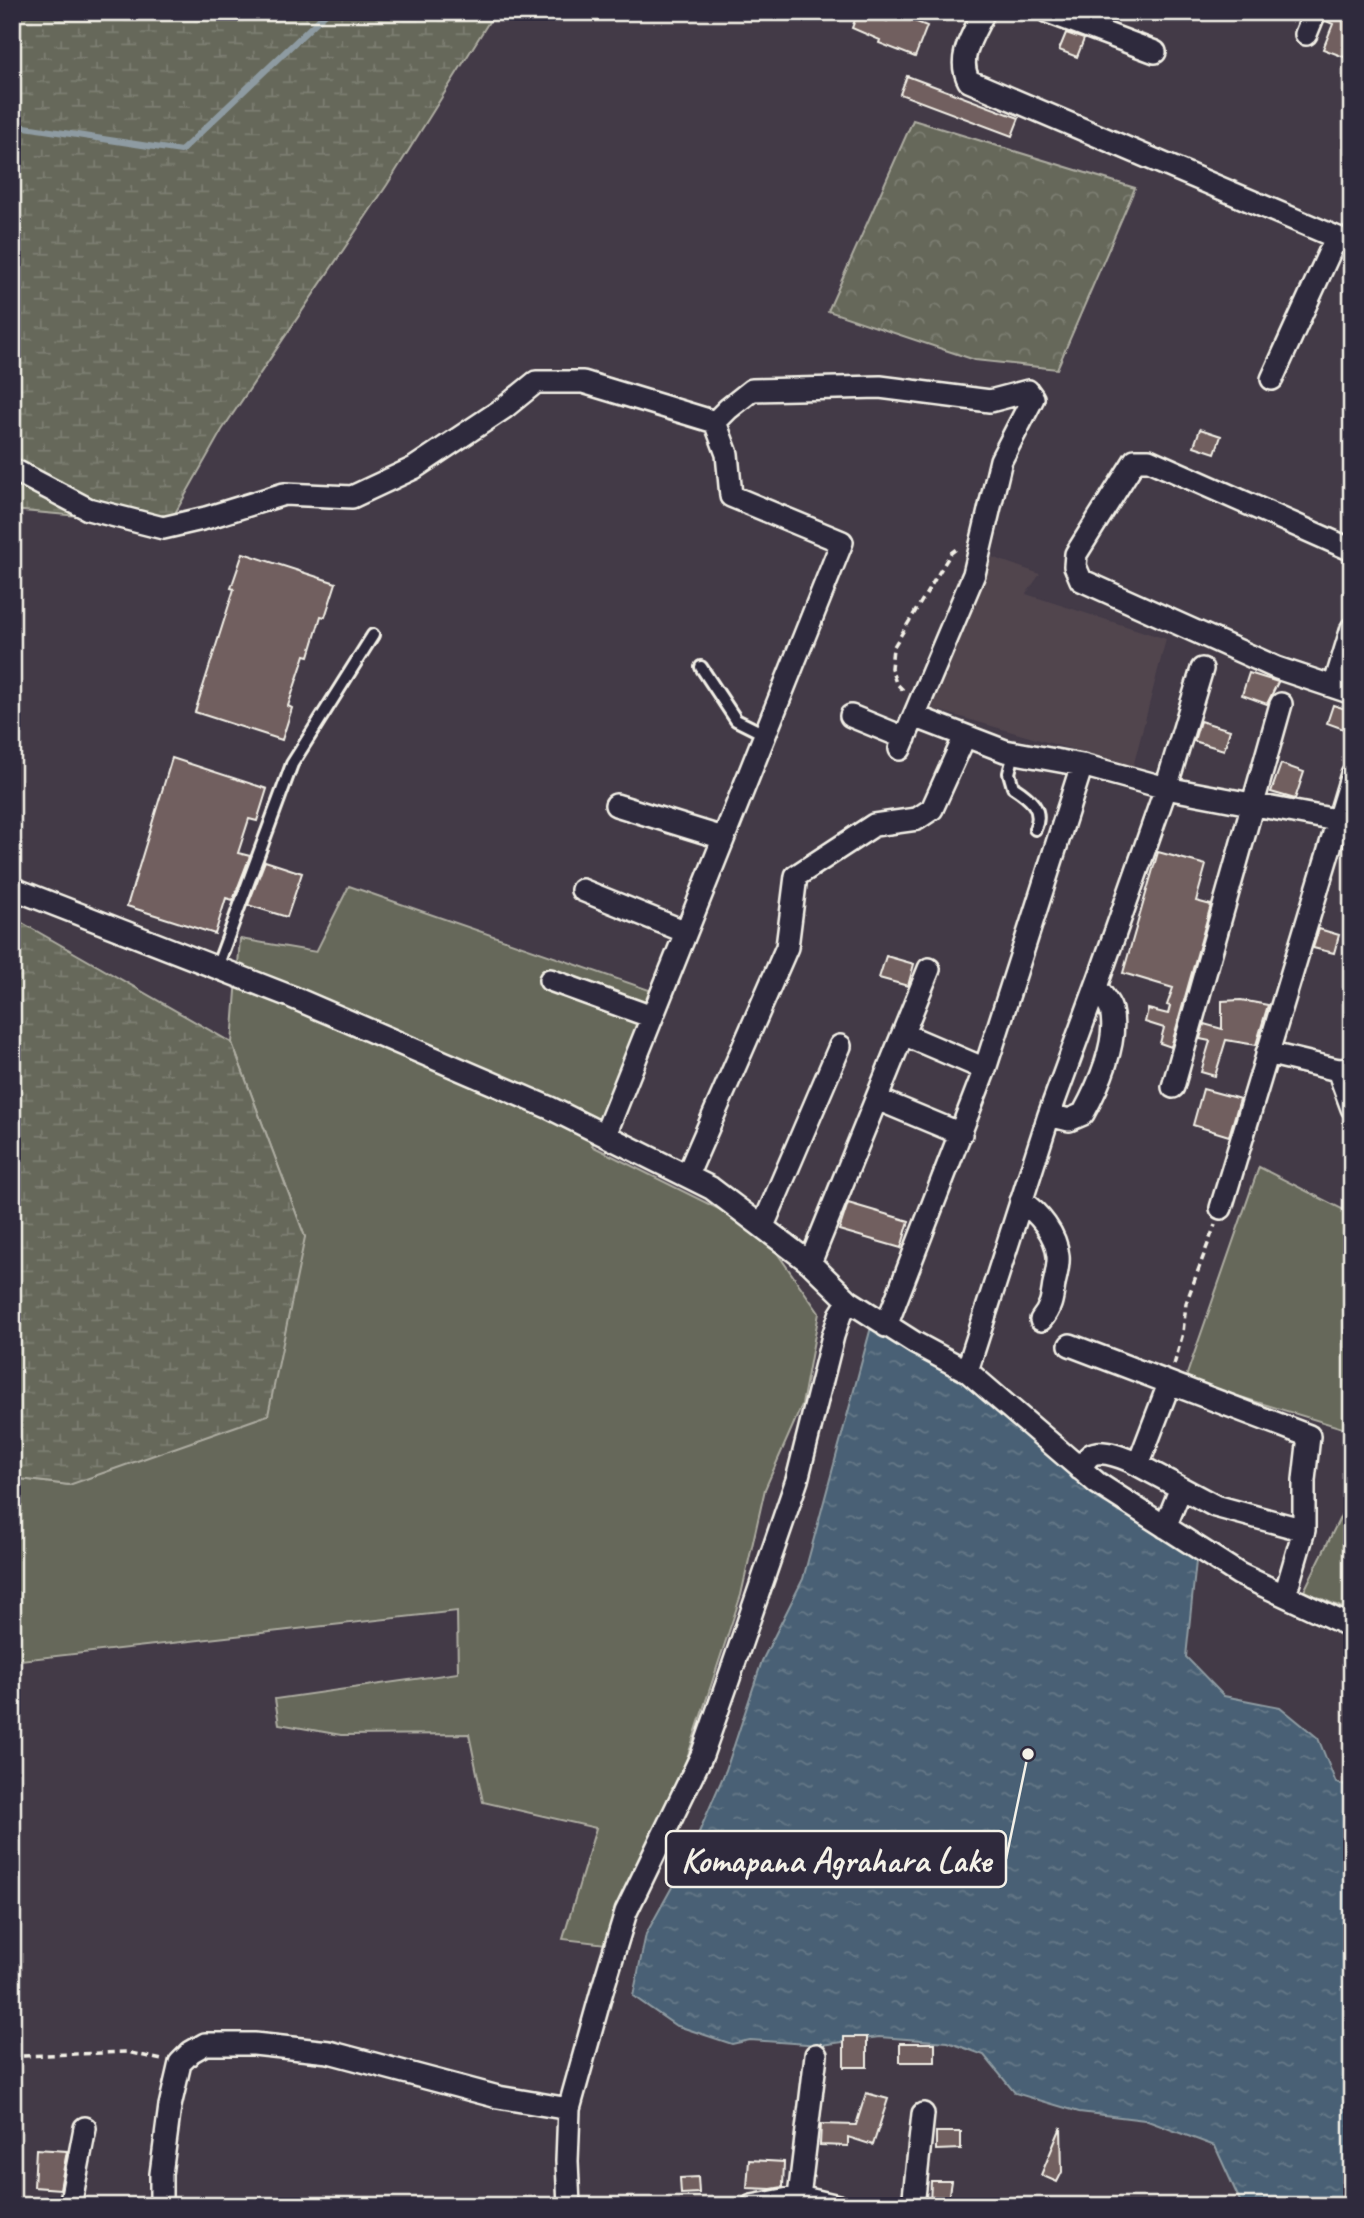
<svg xmlns="http://www.w3.org/2000/svg" width="1364" height="2218" font-family="Caveat,sans-serif">
<defs>
<pattern id="forest-crowns" width="20" height="18" patternUnits="userSpaceOnUse" patternTransform="scale(1.75)"><rect width="20" height="18" fill="#66685a"/><path d="M2 6a3 3 0 1 1 6 0M12 15a3 3 0 1 1 6 0" fill="none" stroke="#7c7e72"/></pattern>
<pattern id="wetland-marsh" width="20" height="14" patternUnits="userSpaceOnUse" patternTransform="scale(1.75)"><rect width="20" height="14" fill="#66685a"/><path d="M1 5h8M5 5V1M11 12h8M15 12V8" fill="none" stroke="#7c7e72"/></pattern>
<pattern id="water-ripples" width="26" height="14" patternUnits="userSpaceOnUse" patternTransform="scale(1.75)"><rect width="26" height="14" fill="#4a6174"/><path d="M2 4q2-2 4 0t4 0M15 11q2-2 4 0t4 0" fill="none" stroke="#657888"/></pattern>
</defs>
<rect width="100%" height="100%" fill="#433a47"/>
<filter id="ink" filterUnits="userSpaceOnUse"><feTurbulence type="fractalNoise" baseFrequency=".0143" numOctaves="2"/><feDisplacementMap in="SourceGraphic" scale="14" xChannelSelector="R" yChannelSelector="G"/><feConvolveMatrix kernelMatrix="1 2 1 2 8 2 1 2 1" color-interpolation-filters="sRGB"/></filter>
<g filter="url(#ink)">
<!-- built -->
<path fill="#51454e" d="M989,556L1040,574L1026,594L1166,639L1133,767L930,708Z"/>
<!-- green -->
<path fill="#66685a" stroke="#adaca1" stroke-width="2" d="M349,886L655,992L592,1146L761,1230L819,1313L802,1405L765,1489L741,1595L681,1776L606,1944L563,1939L596,1828L483,1802L469,1734L341,1735L279,1724L275,1699L458,1673L457,1611L12,1661V1478L70,1485L305,1237L232,1043L240,939L316,952Z
M1259,1167L1352,1214V1431L1185,1380Z
M1352,1493V1612L1304,1591Z"/>
<!-- forest -->
<path fill="url(#forest-crowns)" stroke="#adaca1" stroke-width="2" d="M913,120L1135,188L1057,369L975,360L828,311Z"/>
<!-- wetland -->
<path fill="url(#wetland-marsh)" stroke="#adaca1" stroke-width="2" d="M12,12H495L387,185L222,430L169,524L12,510Z
M12,917L232,1043L305,1237L268,1415L69,1485L12,1478Z"/>
<!-- water -->
<path fill="url(#water-ripples)" stroke="#8e9ba2" stroke-width="2" d="M877,1305L1198,1542L1186,1657L1224,1696L1280,1707L1318,1738L1336,1783L1352,1787V2193L1335,2206H1249L1240,2201L1215,2146L1145,2120L1079,2112L1015,2093L984,2055L948,2042L879,2037L821,2045L750,2040L732,2044L675,2025L633,1996L646,1934L687,1860L726,1770L762,1661L803,1579Z"/>
<g fill="none" stroke-linecap="round" stroke-linejoin="round">
<!-- stream -->
<path stroke="#8e9ba2" stroke-width="6" d="M12,125L181,151L327,12"/>
</g>
<!-- building -->
<path fill="#715e5e" stroke="#f4f1e8" stroke-width="2" d="M858,12H867L887,21L891,12L927,26L915,57L879,43L880,40L852,28Z
M1328,12H1352V60L1323,49L1333,24L1326,21Z
M1066,33L1084,39L1077,57L1059,50Z
M907,76L1019,118L1012,136L900,94Z
M1200,429L1221,436L1215,453L1194,446Z
M243,553L336,583L325,617L321,616L309,656L305,655L288,706L292,708L282,740L195,712L234,589L231,588Z
M1249,673L1278,682L1267,704L1242,695Z
M1333,705L1352,711V732L1327,723Z
M1200,721L1230,730L1224,750L1194,741Z
M172,758L267,789L257,821L249,819L238,853L250,856L233,900L226,898L215,934L127,906Z
M1281,764L1304,772L1295,799L1271,792Z
M1158,852L1206,865L1196,901L1211,905L1171,1047L1160,1043L1164,1028L1145,1022L1148,1009L1168,1014L1170,1006L1167,1005L1173,988L1123,973Z
M265,861L302,873L287,917L248,905Z
M1319,929L1339,935L1334,953L1313,948Z
M886,956L914,964L908,986L879,978Z
M1241,1000L1268,1005L1256,1045L1226,1040L1215,1076L1201,1072L1210,1041L1200,1039L1204,1024L1222,1029V1001Z
M1203,1089L1240,1099L1229,1136L1193,1125Z
M848,1203L909,1221L901,1248L839,1230Z
M844,2037H867V2067H844Z
M900,2043H935V2062H900Z
M866,2093L888,2099L873,2145L848,2137V2146L820,2145L821,2124L856,2125Z
M1061,2127L1062,2172L1057,2182L1041,2175Z
M936,2132H961V2149L936,2150Z
M36,2149L67,2151L60,2189L34,2187Z
M749,2160L784,2162L783,2187L771,2189L747,2188Z
M698,2177L699,2193L681,2194L680,2178Z
M931,2181H951L947,2206H930Z"/>
<g fill="none" stroke-linecap="round" stroke-linejoin="round">
<defs>
<path id="service" d="M701,667L736,720L764,734
M1014,753L1009,773L1013,787C1030,798 1044,809 1035,829
M217,967L292,764L373,635"/>
<path id="minor" d="M984,12C973,35 956,58 969,81L1352,244
M1048,12L1155,52
M1306,34L1315,12
M1272,379L1336,238
M12,469L88,509L163,528L206,518L284,494L352,497L414,468L504,408L536,382H583L715,422L728,409L752,390L880,387L990,401L1028,391L1033,398L1001,460L974,574L914,716
M1352,550L1149,460H1135L1076,554L1075,566L1081,580L1277,668L1352,693
M1334,687L1352,628
M851,716L905,738
M900,749L914,716L1005,751L1082,765L1166,788L1352,823
M616,805L723,838
M12,888L292,997L550,1108L711,1188L810,1263
M582,890L686,932
M929,969L810,1263L849,1301L915,1343L967,1371L1049,1115L1101,973L1166,788L1202,669
M550,980L652,1017
M903,1034L985,1069
M1267,1053L1338,1070L1352,1069
M1338,1070L1352,1108
M1173,1087L1281,704
M877,1099L961,1134
M1049,1115L1069,1120L1083,1114C1098,1087 1119,1041 1111,1010C1109,1002 1101,994 1096,987
M605,1135L842,542L731,496L727,454L715,422
M687,1176L787,947L796,876L874,825L917,819L932,809L965,736
M1021,1201C1039,1213 1056,1234 1058,1256C1059,1265 1056,1275 1054,1284C1052,1299 1051,1308 1041,1320
M1221,1208L1352,774
M763,1226L840,1046
M886,1326L985,1069L1082,765
M1070,1345L1309,1436L1304,1480V1530L1285,1595
M967,1371L1097,1483L1239,1574L1352,1627
M1169,1384L1138,1465L1215,1506L1304,1530
M1080,1469C1083,1465 1087,1457 1091,1455C1101,1448 1128,1459 1138,1465
M1165,1527L1181,1488
M799,2197L816,2055
M70,2206L85,2128
M161,2206V2174L170,2106L180,2063L191,2052L205,2044H254L329,2052L498,2097L569,2109
M569,2206L567,2161L569,2109L602,1991L626,1912L702,1755L728,1681L797,1480L833,1336L840,1315L849,1301
M752,2206L799,2197L838,2206
M913,2206L923,2114"/>
</defs>
<!-- service casing -->
<use href="#service" stroke="#f4f1e8" stroke-width="16"/>
<!-- minor casing -->
<use href="#minor" stroke="#f4f1e8" stroke-width="26"/>
<!-- path -->
<path stroke="#f4f1e8" stroke-width="3.5" stroke-dasharray="7 5" stroke-linecap="butt" d="M903,690L896,683L891,668L893,648L951,553L959,547
M1174,1365L1183,1333L1186,1303L1215,1225
M12,2061L22,2056L127,2052L162,2060"/>
<!-- service -->
<use href="#service" stroke="#2f2a3d" stroke-width="10"/>
<!-- minor -->
<use href="#minor" stroke="#2f2a3d" stroke-width="21"/>
</g>
</g>
<!-- callouts -->
<path fill="none" stroke="#f4f1e8" stroke-width="2.5" d="M1028 1754L1006 1859"/>
<circle fill="#f4f1e8" stroke="#2f2a3d" stroke-width="2.5" cx="1028" cy="1754" r="7"/>
<rect fill="#2f2a3d" stroke="#f4f1e8" stroke-width="2.5" x="666" y="1831" width="340" height="56" rx="7"/>
<g font-size="35" text-anchor="middle" font-weight="bold" fill="#f4f1e8">
<text x="836" y="1872">Komapana Agrahara Lake</text>
</g>
<!-- margin -->
<rect width="1364" height="2218" fill="none" stroke="#2f2a3d" stroke-width="42"/>
<rect x="21" y="21" width="1322" height="2176" fill="none" stroke="#f4f1e8" stroke-width="2.5" filter="url(#ink)"/>
</svg>
